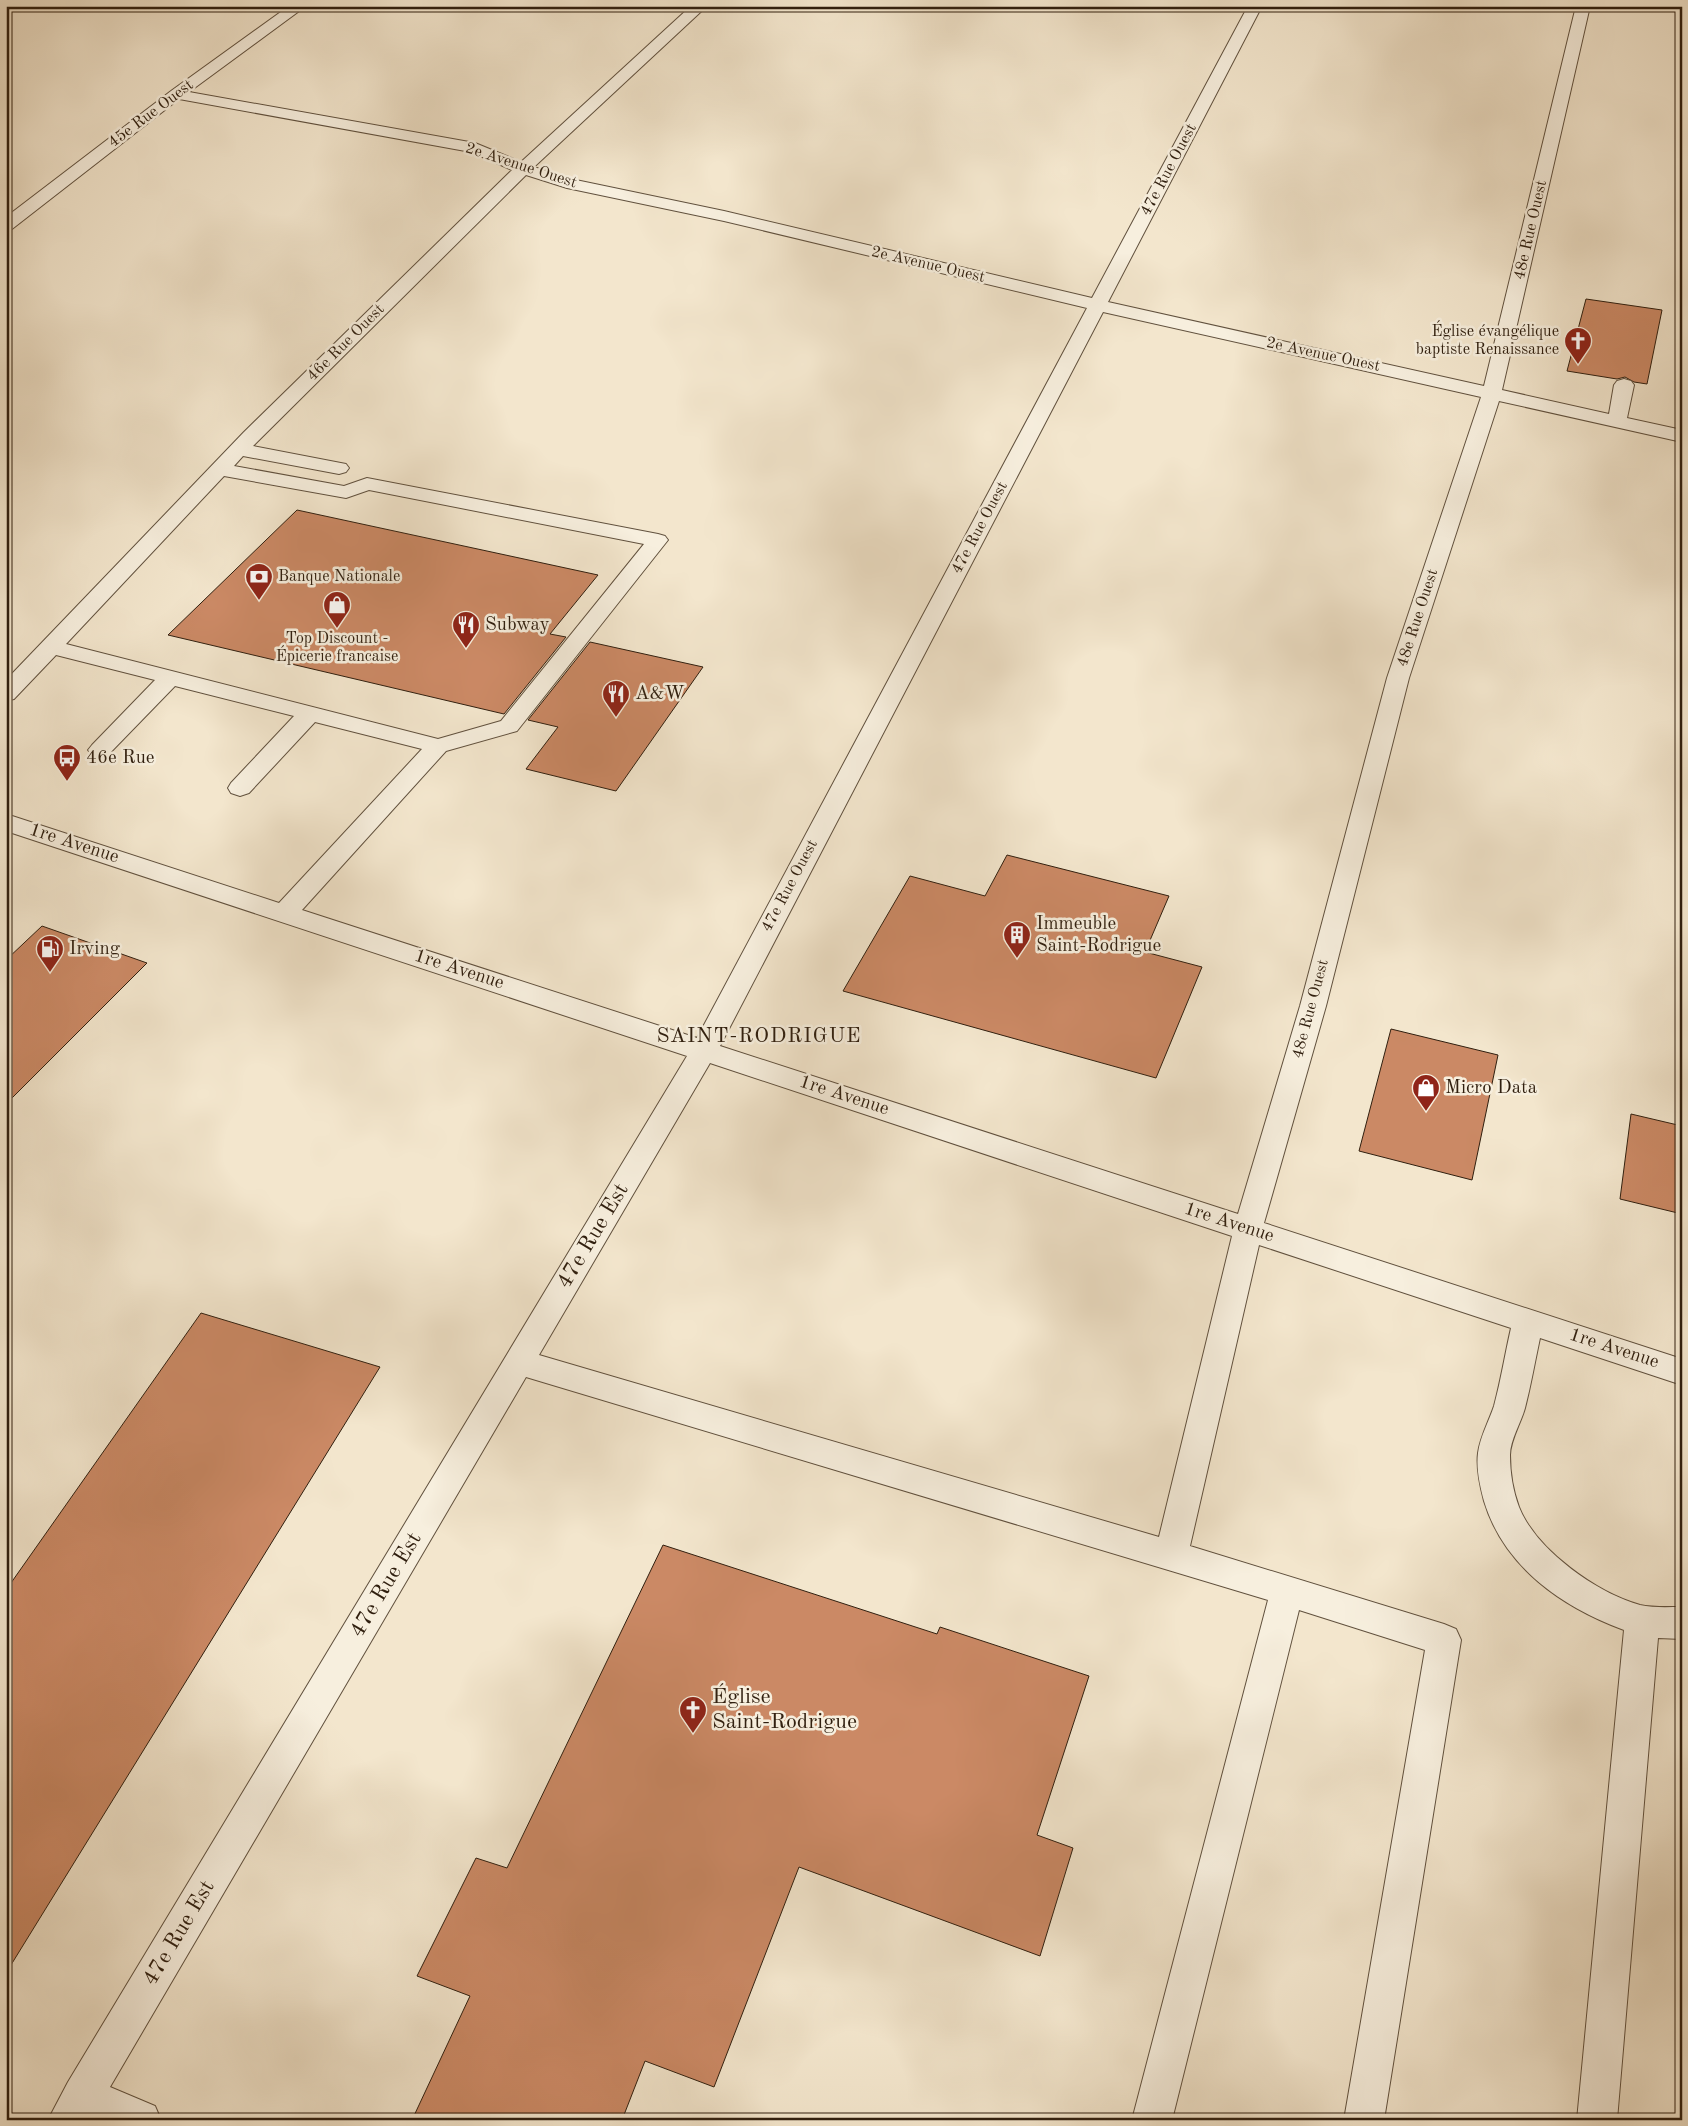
<svg xmlns="http://www.w3.org/2000/svg" width="1688" height="2126" font-family="'Old Standard TT',serif">
<rect width="100%" height="100%" fill="#f3e6cd"/>
<filter id="stains"><feTurbulence type="fractalNoise" baseFrequency=".004" numOctaves="4"/><feColorMatrix values="0 0 0 0 .2 0 0 0 0 .09 0 0 0 0 .02 0 0 0 .5 -.17"/></filter>
<radialGradient id="worn" r=".72"><stop offset=".6" stop-color="#630" stop-opacity="0"/><stop offset="1" stop-color="#630" stop-opacity=".3"/></radialGradient>
<!-- building -->
<path fill="#cb8965" stroke="#301f0f" d="M1586,299L1662,310L1647,384L1634,382L1625,377L1617,379L1567,371Z
M297,510L598,575L550,634L566,637L504,714L168,635Z
M590,642L703,667L616,791L526,769L558,727L528,720Z
M1007,855L1169,896L1145,952L1202,967L1156,1078L843,991L910,876L985,896Z
M42,926L147,963L6,1104V960Z
M1391,1029L1498,1055L1472,1180L1359,1151Z
M1631,1114L1682,1126V1214L1620,1199Z
M201,1313L380,1367L6,1973V1590Z
M663,1545L937,1634L940,1627L1089,1676L1037,1835L1073,1848L1040,1956L799,1867L714,2087L645,2061L622,2120H412L470,1996L417,1976L476,1858L507,1868Z"/>
<g fill="none" stroke-linecap="round" stroke-linejoin="round">
<defs>
<path id="minor" d="M289,6H306L189,92L475,143L521,162L691,6H707L534,167L571,179L724,211L1092,298L1248,6H1262L1108,302L1484,386L1576,6H1590L1502,390L1609,414L1614,385L1617,381L1624,379L1631,381L1634,385L1627,418L1682,430V442L1499,401L1409,678L1326,1006L1264,1223L1682,1359V1385L1540,1338C1535,1361 1531,1385 1525,1408C1521,1423 1510,1440 1510,1455C1510,1473 1513,1491 1519,1507C1536,1550 1597,1593 1640,1605C1653,1608 1668,1607 1682,1607V1639L1658,1638L1617,2120H1577L1624,1630C1562,1607 1504,1567 1484,1501C1480,1486 1476,1469 1478,1453C1480,1437 1489,1421 1494,1406C1501,1380 1505,1354 1511,1328L1259,1245L1190,1546L1444,1624L1456,1629L1461,1640L1384,2120H1344L1425,1650L1299,1610L1172,2120H1132L1268,1600L526,1377L110,2087L155,2106L161,2120H48L68,2082L687,1056L6,831V814L279,903L422,749L315,722L249,793L240,796L231,793L228,788L231,783L294,716L175,686L108,755L100,757L92,755L88,750L92,745L155,680L56,655L14,699L6,701V680L244,432L512,170L471,152L179,99L12,229L6,230V217L171,91ZM526,175L567,188L724,221L1087,308L697,1038L302,910L446,751L517,731L668,540L665,536L658,534L367,478L344,486L234,466L243,456L339,474L346,472L349,468L346,464L253,446ZM1103,312L1481,397L1387,678L1300,1006L1238,1214L720,1046ZM224,476L346,498L369,490L644,544L501,721L438,739L66,644ZM710,1063L1232,1236L1159,1537L539,1355Z"/>
</defs>
<!-- minor casing -->
<use href="#minor" stroke="#61513e" stroke-width="2"/>
<!-- minor -->
<use href="#minor" fill="#f7efde" fill-rule="evenodd"/>
</g>
<!-- icons -->
<defs>
<symbol id="church-pin" viewBox="-11 -11 22 30"><path d="M0 17L-7.5 6A9.5 9.5 0 1 1 7.5 6Z" fill="#8f2418" stroke="#f7efde"/><path d="M-1.2-6h2.4v3.5h3.3v2.4h-3.3V6h-2.4V-.1h-3.3v-2.4h3.3Z" fill="#fff"/></symbol>
<symbol id="bank-pin" viewBox="-11 -11 22 30"><path d="M0 17L-7.5 6A9.5 9.5 0 1 1 7.5 6Z" fill="#8f2418" stroke="#f7efde"/><path d="M-6-4H6V4H-6ZM0-2.3a2.3 2.3 0 1 0 0 4.6a2.3 2.3 0 1 0 0-4.6Z" fill="#fff"/></symbol>
<symbol id="shop-pin" viewBox="-11 -11 22 30"><path d="M0 17L-7.5 6A9.5 9.5 0 1 1 7.5 6Z" fill="#8f2418" stroke="#f7efde"/><path d="M-5-2.5h2.3a2.7 3.5 0 0 1 5.4 0H5L5.5 6h-11ZM-1.5-2.5h3a1.5 2.3 0 0 0-3 0Z" fill="#fff"/></symbol>
<symbol id="restaurant-pin" viewBox="-11 -11 22 30"><path d="M0 17L-7.5 6A9.5 9.5 0 1 1 7.5 6Z" fill="#8f2418" stroke="#f7efde"/><path d="M-5-6h1v4h1v-4h1v4h1v-4h1v5L-1.5 .5V6h-2V.5L-5-1ZM5-6V6H3V1.5H1.5Q1.5-4 5-6Z" fill="#fff"/></symbol>
<symbol id="bus-pin" viewBox="-11 -11 22 30"><path d="M0 17L-7.5 6A9.5 9.5 0 1 1 7.5 6Z" fill="#8f2418" stroke="#f7efde"/><path d="M-5-6H5V4H4V6H2V4H-2V6H-4V4H-5ZM-3.5-4V0h7V-4ZM-3.5 1.2v1.5H-2V1.2ZM2 1.2v1.5H3.5V1.2Z" fill="#fff"/></symbol>
<symbol id="building-pin" viewBox="-11 -11 22 30"><path d="M0 17L-7.5 6A9.5 9.5 0 1 1 7.5 6Z" fill="#8f2418" stroke="#f7efde"/><path d="M-4-6H4V6H1V3H-1V6H-4ZM-2.5-4.3h1.7v1.8h-1.7ZM.8-4.3h1.7v1.8H.8ZM-2.5-1h1.7V.8h-1.7ZM.8-1h1.7V.8H.8Z" fill="#fff"/></symbol>
<symbol id="fuel-pin" viewBox="-11 -11 22 30"><path d="M0 17L-7.5 6A9.5 9.5 0 1 1 7.5 6Z" fill="#8f2418" stroke="#f7efde"/><path d="M-5.5-6h7V0h2V4h1.3V-2.5L3-4.5l.8-.8L6-3V5H2.5V1h-1V6h-7ZM-4.2-4.7v3.2H.2V-4.7Z" fill="#fff"/></symbol>
</defs>
<g fill-rule="evenodd">
<use href="#church-pin" x="1562" y="325" width="32" height="43"/>
<use href="#bank-pin" x="243" y="561" width="32" height="43"/>
<use href="#shop-pin" x="321" y="589" width="32" height="43"/>
<use href="#restaurant-pin" x="450" y="609" width="32" height="43"/>
<use href="#restaurant-pin" x="600" y="678" width="32" height="43"/>
<use href="#bus-pin" x="51" y="742" width="32" height="43"/>
<use href="#building-pin" x="1001" y="919" width="32" height="43"/>
<use href="#fuel-pin" x="34" y="933" width="32" height="43"/>
<use href="#shop-pin" x="1410" y="1072" width="32" height="43"/>
<use href="#church-pin" x="677" y="1694" width="32" height="43"/>
</g>
<g text-anchor="middle" dominant-baseline="central" stroke-width="5" stroke-linejoin="round" paint-order="stroke">
<!-- far-street labels -->
<g font-size="16" fill="#301f0f" stroke="#f7efde">
<text transform="translate(151 114) rotate(-37)">45e Rue Ouest</text>
<text transform="translate(521 166) rotate(18)">2e Avenue Ouest</text>
<text transform="translate(1169 170) rotate(-62)">47e Rue Ouest</text>
<text transform="translate(1531 230) rotate(-77)">48e Rue Ouest</text>
<text transform="translate(928 265) rotate(13)">2e Avenue Ouest</text>
<text transform="translate(346 343) rotate(-45)">46e Rue Ouest</text>
<text transform="translate(1323 355) rotate(12)">2e Avenue Ouest</text>
<text transform="translate(980 528) rotate(-62)">47e Rue Ouest</text>
<text transform="translate(1418 618) rotate(-72)">48e Rue Ouest</text>
<text transform="translate(790 886) rotate(-62)">47e Rue Ouest</text>
<text transform="translate(1311 1009) rotate(-75)">48e Rue Ouest</text>
</g>
<!-- far-poi labels -->
<g font-size="16" fill="#301f0f" stroke="#f7efde" text-anchor="end">
<text x="1559" y="332">Église évangélique<tspan x="1559" dy="18">baptiste Renaissance</tspan></text>
<text x="278" y="577" text-anchor="start">Banque Nationale</text>
<text x="337" y="639" text-anchor="middle">Top Discount -<tspan x="337" dy="18">Épicerie francaise</tspan></text>
</g>
<!-- poi labels -->
<g font-size="19" fill="#301f0f" stroke="#f7efde" text-anchor="start">
<text x="485" y="625">Subway</text>
<text x="635" y="694">A&amp;W</text>
<text x="86" y="758">46e Rue</text>
<text x="1036" y="924">Immeuble<tspan x="1036" dy="22">Saint-Rodrigue</tspan></text>
<text x="69" y="949">Irving</text>
<text x="1445" y="1088">Micro Data</text>
</g>
<!-- street labels -->
<g font-size="19" fill="#301f0f" stroke="#f7efde">
<text transform="translate(74 844) rotate(18)">1re Avenue</text>
<text transform="translate(459 970) rotate(18)">1re Avenue</text>
<text transform="translate(844 1096) rotate(18)">1re Avenue</text>
<text transform="translate(1229 1223) rotate(18)">1re Avenue</text>
<text transform="translate(1614 1349) rotate(18)">1re Avenue</text>
</g>
<!-- quarter labels -->
<g font-size="21" letter-spacing="1" fill="#301f0f" stroke="#f7efde">
<text x="759" y="1036">SAINT-RODRIGUE</text>
</g>
<!-- near-street labels -->
<g font-size="22" fill="#301f0f" stroke="#f7efde">
<text transform="translate(593 1236) rotate(-59)">47e Rue Est</text>
<text transform="translate(386 1585) rotate(-59)">47e Rue Est</text>
<text transform="translate(179 1933) rotate(-59)">47e Rue Est</text>
</g>
<!-- near-poi labels -->
<g font-size="22" fill="#301f0f" stroke="#f7efde" text-anchor="start">
<text x="712" y="1697">Église<tspan x="712" dy="25">Saint-Rodrigue</tspan></text>
</g>
</g>
<!-- margin -->
<rect width="1688" height="2126" fill="none" stroke="#f3e6cd" stroke-width="25"/>
<rect x="8" y="8" width="1673" height="2111" fill="none" stroke="#301f0f" stroke-width="2.5"/>
<rect x="12" y="12" width="1663" height="2101" fill="none" stroke="#301f0f"/>
<rect width="100%" height="100%" filter="url(#stains)"/>
<rect width="100%" height="100%" fill="url(#worn)"/>
</svg>
